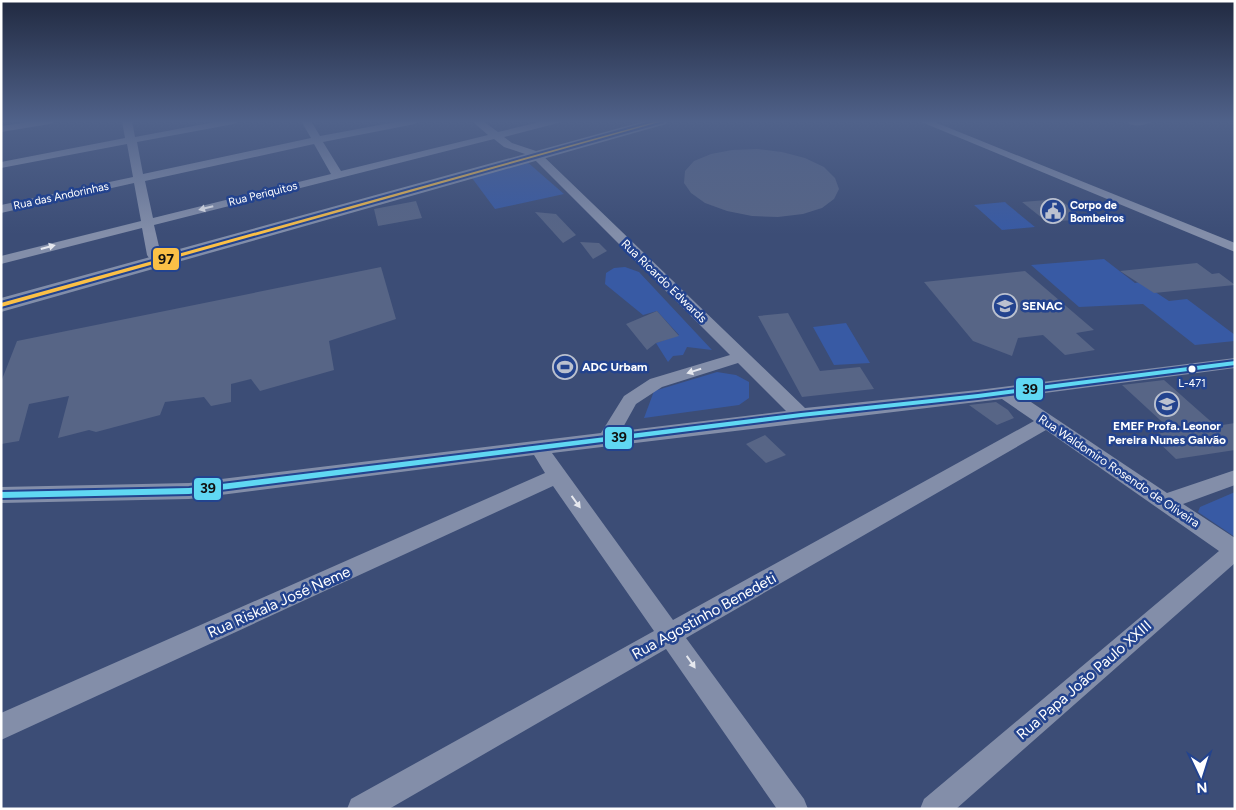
<svg xmlns="http://www.w3.org/2000/svg" width="1236" height="810" font-family="Figtree,sans-serif">
<rect width="100%" height="100%" fill="#3c4d76"/>
<!-- green -->
<path fill="#385aa4" d="M525,160L564,194L495,209L472,178Z
M1005,202L1007,204L1035,227L1002,230L974,205Z
M1104,259L1135,283L1140,282L1169,301L1187,299L1235,335V341L1195,345L1143,304L1079,307L1031,265Z
M625,267L639,272L712,350L687,347L683,355L673,356L668,362L656,343L679,335L657,311L643,315L605,284L606,273L614,268Z
M846,323L870,363L834,365L813,327Z
M717,372L736,375L749,382V398L739,405L644,418L654,391Z
M1235,492V537L1198,512L1200,507Z"/>
<!-- building -->
<path fill="#576586" d="M757,149L782,152L805,158L824,167L835,178L839,189L834,199L822,208L803,214L778,217L752,216L727,211L705,203L691,193L684,183L685,171L694,161L711,154L732,150Z
M1059,199L1086,219L1047,222L1022,202Z
M416,201L422,218L378,226L374,209Z
M535,212L556,214L576,235L563,243Z
M580,242L599,243L607,251L593,259Z
M1197,263L1212,274L1219,273L1235,285L1154,293L1120,271Z
M381,267L396,319L329,341L334,370L260,391L251,379L231,384V402L211,406L204,397L165,402L160,415L96,432L89,430L58,438L69,396L29,404L19,441L1,444V382L17,341Z
M1025,271L1094,330L1076,333L1095,350L1065,355L1043,335L1018,338L1012,356L973,341L924,282Z
M657,311L679,336L656,343L647,350L626,324Z
M788,313L820,371L860,367L874,389L802,397L758,316Z
M1164,380L1216,426L1235,423V450L1176,459L1151,435L1172,431L1122,385Z
M996,402L1008,410L1014,418L997,425L969,405Z
M765,435L786,455L766,463L746,444Z"/>
<g fill="none" stroke-linecap="round" stroke-linejoin="round">
<!-- minor -->
<path fill="#838ea9" fill-rule="evenodd" d="M34,121H55L50,124L1,132V126Z
M122,121H132L135,137L220,121H239L234,124L137,142L143,174L311,138L301,121H311L320,136L401,121H420L415,124L323,142L341,171L488,135L472,121H483L498,132L544,121H560L558,123L504,137L512,143L539,152L805,408L978,390L1235,358V368L1022,396L1167,493L1235,470V485L1183,504L1235,538V563L956,809H920L924,799L1219,551L1046,430L686,638L804,799L808,809H777L666,649L389,809H347L351,799L654,631L553,486L1,740V713L545,473L534,455L189,499L1,503V487L189,483L601,433L624,396L650,379L730,355L531,156L504,147L494,139L154,225L161,255L159,258H149L147,255L142,228L1,264V256L141,221L134,183L1,213V205L133,177L127,144L1,168V162L125,138ZM314,144L331,174L153,218L145,181ZM738,363L786,411L621,431L636,404L662,387ZM1002,399L1034,421L673,620L552,453Z
M919,121H932L1235,243V252Z
M1128,121H1152C1147,126 1135,126 1129,124Z"/>
<!-- primary -->
<path fill="#828ea9" fill-rule="evenodd" d="M645,121H669L666,124L1,312V298Z"/>
<defs>
<path id="bus-1" d="M658,121H663L1,307V303Z"/>
<path id="bus-2" d="M1235,361V365L978,398L801,417L189,494L1,498V492L189,488L801,413L978,394Z"/>
</defs>
<!-- bus-1 casing -->
<use href="#bus-1" stroke="#23438e" stroke-width="4"/>
<!-- bus-2 casing -->
<use href="#bus-2" stroke="#23438e" stroke-width="4"/>
<!-- bus-1 -->
<use href="#bus-1" fill="#fbc046" fill-rule="evenodd"/>
<!-- bus-2 -->
<use href="#bus-2" fill="#60d8f3" fill-rule="evenodd"/>
</g>
<!-- one-way arrows -->
<defs><path id="oneway-solid" d="M-6-.8H1V-3.2L6.5 0L1 3.2V.8H-6Z" transform="scale(1.25)"/></defs>
<g fill="#e6e8ee">
<use href="#oneway-solid" transform="translate(206 208) rotate(166)"/>
<use href="#oneway-solid" transform="translate(48 247) rotate(-15)"/>
<use href="#oneway-solid" transform="translate(694 371) rotate(163)"/>
<use href="#oneway-solid" transform="translate(576 502) rotate(54)"/>
<use href="#oneway-solid" transform="translate(691 662) rotate(55)"/>
</g>
<!-- sky -->
<linearGradient id="sky" x2="0" y2="1"><stop stop-color="#212a41"/><stop offset="0.52" stop-color="#50628a"/><stop offset="1" stop-color="#50628a" stop-opacity="0"/></linearGradient>
<rect width="1236" height="234" fill="url(#sky)"/>
<!-- icons -->
<defs>
<symbol id="civic-ring" viewBox="-11 -11 22 22"><circle r="9.5" fill="#23438e" stroke="#bbc1cf" stroke-width="1.5"/><path d="M-.6-6.5H3V-4.5H.6V-3L4-1V1h2V6H-6V1h2V-1L-.6-3ZM-1.2 2.5V6h2.4V2.5Z" fill="#bbc1cf"/></symbol>
<symbol id="university-ring" viewBox="-11 -11 22 22"><circle r="9.5" fill="#23438e" stroke="#bbc1cf" stroke-width="1.5"/><path d="M0-5L7-2L0 1L-7-2ZM-4 1L0 2.5L4 1V4Q0 6-4 4Z" fill="#bbc1cf"/></symbol>
<symbol id="stadium-ring" viewBox="-11 -11 22 22"><circle r="9.5" fill="#23438e" stroke="#bbc1cf" stroke-width="1.5"/><path d="M0-5a6.5 5 0 1 0 0 10a6.5 5 0 1 0 0-10ZM-3.5-1.8h7v3.6h-7Z" fill="#bbc1cf"/></symbol>
<symbol id="school-ring" viewBox="-11 -11 22 22"><circle r="9.5" fill="#23438e" stroke="#bbc1cf" stroke-width="1.5"/><path d="M0-5L7-2L0 1L-7-2ZM-4 1L0 2.5L4 1V4Q0 6-4 4Z" fill="#bbc1cf"/></symbol>
</defs>
<g fill-rule="evenodd">
<use href="#civic-ring" x="1039" y="197" width="28" height="28"/>
<use href="#university-ring" x="991" y="292" width="28" height="28"/>
<use href="#stadium-ring" x="551" y="353" width="28" height="28"/>
<use href="#school-ring" x="1153" y="390" width="28" height="28"/>
</g>
<!-- markers -->
<circle fill="#fff" stroke="#23438e" stroke-width="2" cx="1192" cy="369" r="4.5"/>
<g text-anchor="middle" dominant-baseline="central" stroke-width="5" stroke-linejoin="round" paint-order="stroke">
<!-- far-street labels -->
<g font-size="11" fill="#fff" stroke="#23438e">
<text transform="translate(263 194) rotate(-14)">Rua Periquitos</text>
<text transform="translate(61 196) rotate(-12)">Rua das Andorinhas</text>
</g>
<!-- far-poi labels -->
<g font-size="11" font-weight="bold" fill="#fff" stroke="#23438e" text-anchor="start">
<text x="1070" y="205">Corpo de<tspan x="1070" dy="13">Bombeiros</tspan></text>
</g>
<!-- bus labels -->
<g font-size="11" fill="#fff" stroke="#23438e">
<text x="1192" y="383">L-471</text>
</g>
<!-- street labels -->
<g font-size="12" fill="#fff" stroke="#23438e">
<text transform="translate(664 281) rotate(44)">Rua Ricardo Edwards</text>
<text transform="translate(1119 471) rotate(34)">Rua Waldomiro Rosendo de Oliveira</text>
</g>
<!-- poi labels -->
<g font-size="12" font-weight="bold" fill="#fff" stroke="#23438e" text-anchor="start">
<text x="1022" y="306">SENAC</text>
<text x="582" y="367">ADC Urbam</text>
<text x="1167" y="426" text-anchor="middle">EMEF Profa. Leonor<tspan x="1167" dy="14">Pereira Nunes Galvão</tspan></text>
</g>
<!-- near-street labels -->
<g font-size="15" fill="#fff" stroke="#23438e">
<text transform="translate(279 602) rotate(-24)">Rua Riskala José Neme</text>
<text transform="translate(704 616) rotate(-29)">Rua Agostinho Benedeti</text>
<text transform="translate(1084 680) rotate(-41)">Rua Papa João Paulo XXIII</text>
</g>
</g>
<g stroke="#23438e" stroke-width="2">
<rect x="152" y="247" width="28" height="24" rx="5" fill="#fbc046"/>
<rect x="1015" y="377" width="29" height="24" rx="5" fill="#60d8f3"/>
<rect x="604" y="426" width="29" height="24" rx="5" fill="#60d8f3"/>
<rect x="193" y="477" width="29" height="24" rx="5" fill="#60d8f3"/>
</g>
<g font-size="14" text-anchor="middle" font-weight="bold" fill="#111">
<text x="166" y="264">97</text>
<text x="1030" y="394">39</text>
<text x="619" y="442">39</text>
<text x="208" y="493">39</text>
</g>
<!-- border -->
<rect width="1236" height="810" fill="none" stroke="#ffffff" stroke-width="5"/>
<!-- north arrow -->
<g transform="translate(1201 775) rotate(176)" stroke="#23438e" stroke-width="4" paint-order="stroke">
<path d="M0-4L9 19L0 12L-9 19Z" fill="#ffffff"/>
<text y="-8" font-size="14" font-weight="bold" text-anchor="middle" fill="#ffffff">N</text>
</g>
</svg>
